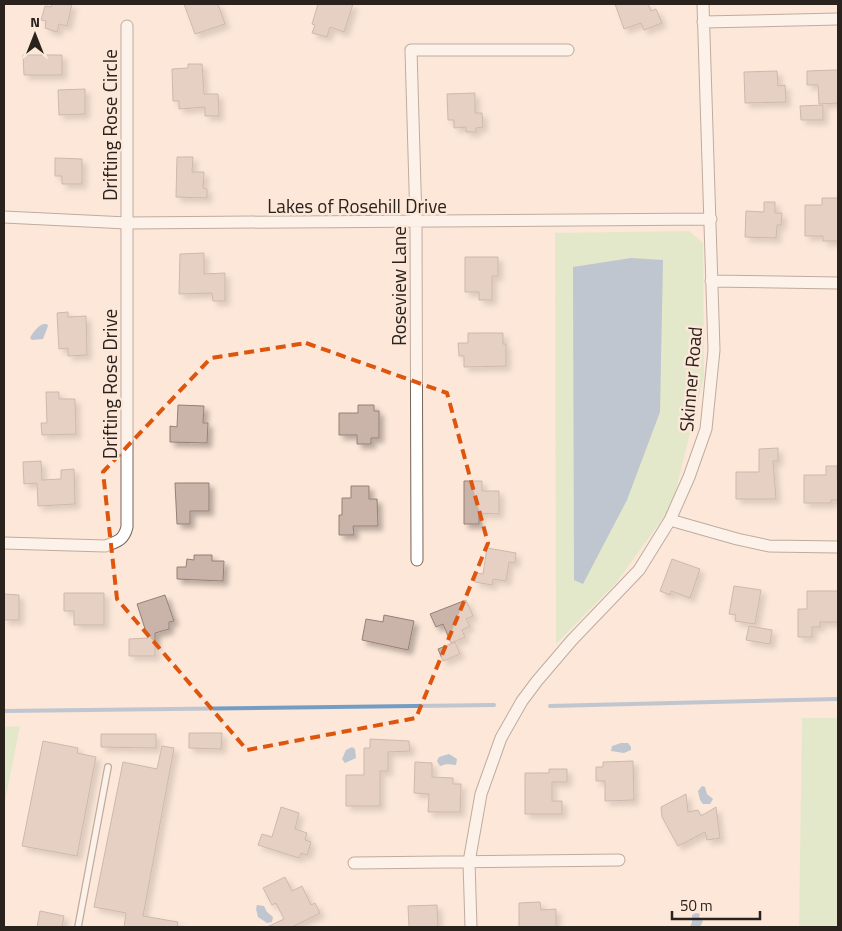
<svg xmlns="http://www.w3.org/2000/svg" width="842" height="931" font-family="'Titillium Web',sans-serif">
<defs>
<filter id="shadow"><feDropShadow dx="4.5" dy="4.5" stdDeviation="2.5" flood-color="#0004"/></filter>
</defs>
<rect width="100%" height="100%" fill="#fce7d8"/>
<!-- green -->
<path fill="#c8e8b9" d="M689,231L703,243L704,377L672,506L616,583L556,644L555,233Z
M802,718H838V927H799Z
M20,726L4,807V727Z"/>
<!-- water -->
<path fill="#759dc4" d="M631,258L663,260L660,412L627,500L583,584L574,580L573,267Z
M43,324H47L48,326L43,339L32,340L30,338C33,332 37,327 43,324Z
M621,743H628L631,747V750L624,753L611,751L612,746Z
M352,747L355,749L356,758L345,763L342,759L346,750Z
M449,754L457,759L456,765L447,764L440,766L437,761L439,757Z
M702,786L705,787L707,794L713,799L710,804H703L700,800L698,791Z
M257,905L264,906L267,912L273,917L272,922L267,923L258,917L256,909Z
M696,913L700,914L699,917L703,921L700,927H690L692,922V915Z"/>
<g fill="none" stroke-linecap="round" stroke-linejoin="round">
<!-- stream -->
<path stroke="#759dc4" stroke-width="4" d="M550,706L838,699
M4,711L494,705"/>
</g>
<!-- building -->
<path fill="#cab3a9" stroke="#968076" filter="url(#shadow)" d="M52,4H72L67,26L59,24L57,32L45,28L46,21L41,20L45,6L51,7Z
M184,4H218L225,24L195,34Z
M318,4H353L344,32L330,27L327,37L312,33L315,25L312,24Z
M615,4H648L651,11L656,9L662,23L644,30L641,23L624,29Z
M23,55H62V75H24Z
M188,64H202L204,94H218L219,116H205V107L179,109V101H173L172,69L188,68Z
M835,70H838V103L819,104L818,85H807V71Z
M777,71L778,86L785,85L786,102L745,103L744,72Z
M85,89V114L59,115L58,90Z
M475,93V113H482L483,127L476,128V132H466V127L454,128V120H448L447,94Z
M823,105V120H801L800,106Z
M177,157H193L192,172H204L203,188L207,189V198L176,197Z
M55,158L82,159V184H62V176H55Z
M822,198H838V241H823V236H805V205H822Z
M764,202H775V213H782L781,225H777L776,238L745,237L746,211L764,212Z
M204,253V274L225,273V301H213L212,293L179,294L180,254Z
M465,257H498V276H492V300H479V292H465Z
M68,312V317L86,316L87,355L68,356V348L59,349L57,313Z
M468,333H503V344H506V366L464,367V356H459L458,343H468Z
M46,392H59V399H75L76,434L42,435L41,423H47Z
M178,405L204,406L203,423H208L207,443L170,442V426L177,427Z
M358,405H374V411H379V438H371V444H357V435H339V413H358Z
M778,448V461H773L776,499H736V472H759V449Z
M41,461L42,480L61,479V470L74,469L75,504L38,506L37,483L24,484L23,462Z
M826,466H837L838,500H831V503H804V475H826Z
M464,481H482V491H499V514L479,513V524H464Z
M175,483H209V511H190V524H177Z
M351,486H369V499H377L378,526H353L354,535H339V515H342V498H351Z
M487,548L516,553L515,563L509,562L506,581L493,579L492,585L475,582L477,573L483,574Z
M194,555H212V561H224L223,581L177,579V567H186L187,559L194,560Z
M672,559L700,569L690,598L671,591L670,595L660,591Z
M734,586L761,590L755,624L735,621L736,615L729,614Z
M807,591H838V622H820V627H812V637H798V609H807Z
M64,593H104V625H74V611H64Z
M4,594L19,595V620H4Z
M165,595L174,621L169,622V629L155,633V656H129V639L148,638L137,604Z
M466,600L473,616L466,619L470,626L462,630L465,637L451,643L443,624L436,627L430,614Z
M384,615L414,621L408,650L362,640L366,619L383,622Z
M749,626L772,630L770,644L746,640Z
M455,642L460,654L443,661L438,649Z
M189,733H222L221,749L189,748Z
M101,734H156V748L101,747Z
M370,739L409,741L410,751L388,752V771H380V806H346V775H364V748H370Z
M43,741L78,748L77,753L96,757L77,856L22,846Z
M162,746L174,748L143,916L178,922L177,927H124L126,913L94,907L123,762L157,769Z
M633,761L634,800L605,801V781H596V767H603V762Z
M415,762L432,763V777L453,778V784H461L460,812H428L429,794L414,793Z
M549,769H567V782H552V801H562V814H525V773H549Z
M686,794L688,812L698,810L701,816L716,807L720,838L707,840L705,832L678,846L662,817L661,807Z
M281,807L299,813L295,829L307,833L305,840L311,842L307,855L301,853L299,858L258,845L262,834L272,837Z
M285,877L292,891L302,886L311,905L315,903L320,913L292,927H267L284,919L276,903L272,905L263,888Z
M540,902L541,910L556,909V927H519V903Z
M437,905L438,927H409L408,906Z
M40,911L64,916L62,927H37Z"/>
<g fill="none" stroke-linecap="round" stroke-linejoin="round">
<defs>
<path id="service" d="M78,927L108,767"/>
<path id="minor" d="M703,22L838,19
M4,217L127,223L711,219
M711,281L838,283
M670,520L737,539L769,546L838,547
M4,543L105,546C117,542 124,540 127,527V26
M417,560L416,222L411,50H568
M354,863L619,860
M471,927L469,862L481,794L501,738L522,701L537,681L572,640L639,570L670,520L689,477L706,429L714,350L703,4"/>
</defs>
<!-- service casing -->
<use href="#service" stroke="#766457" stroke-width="8"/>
<!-- minor casing -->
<use href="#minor" stroke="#766457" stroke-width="13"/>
<!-- service -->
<use href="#service" stroke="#fff" stroke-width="5.5"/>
<!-- minor -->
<use href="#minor" stroke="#fff" stroke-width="11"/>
</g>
<!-- marked area -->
<path d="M0 0H842V931H0ZM306,343L447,393L488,543L416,718L247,750L117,599L103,472L211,358Z" fill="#fce7d8" fill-opacity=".55" fill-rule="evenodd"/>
<path fill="none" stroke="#de560d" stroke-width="4" stroke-dasharray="10 6" stroke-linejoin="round" d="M306,343L447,393L488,543L416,718L247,750L117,599L103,472L211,358Z"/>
<g text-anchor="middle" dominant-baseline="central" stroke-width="5" stroke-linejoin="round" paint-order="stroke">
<!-- street labels -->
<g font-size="19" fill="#2a221d" stroke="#fce7d8">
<text transform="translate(109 125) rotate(-90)">Drifting Rose Circle</text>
<text x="357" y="205">Lakes of Rosehill Drive</text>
<text transform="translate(398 286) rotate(-90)">Roseview Lane</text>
<text transform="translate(690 379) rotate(-85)">Skinner Road</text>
<text transform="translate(109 384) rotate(-90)">Drifting Rose Drive</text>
</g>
</g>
<!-- border -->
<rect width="842" height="931" fill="none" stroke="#2a221d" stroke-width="10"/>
<!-- north arrow -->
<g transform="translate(35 35)" stroke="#fce7d8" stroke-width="4" paint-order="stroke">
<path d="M0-4L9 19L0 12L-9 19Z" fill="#2a221d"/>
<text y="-8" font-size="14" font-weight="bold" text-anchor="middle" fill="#2a221d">N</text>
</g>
<!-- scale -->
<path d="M672 911v8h88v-8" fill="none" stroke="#2a221d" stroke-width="2.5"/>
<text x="680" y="911" font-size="15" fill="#2a221d" stroke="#fce7d8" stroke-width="4" paint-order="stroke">50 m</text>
</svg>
